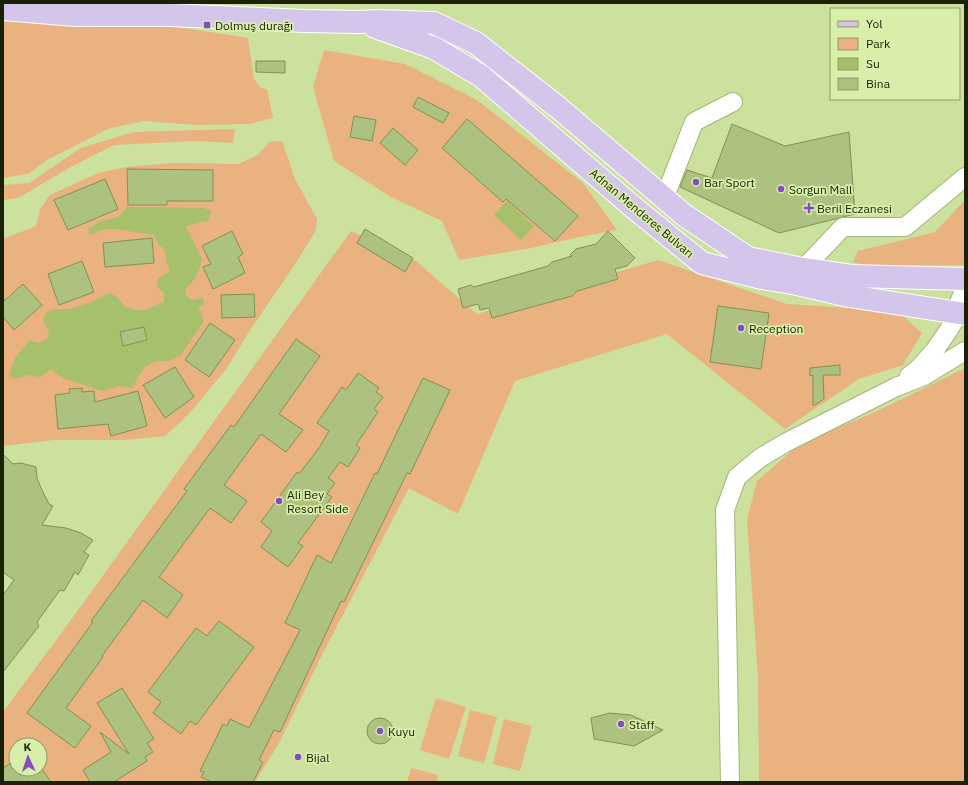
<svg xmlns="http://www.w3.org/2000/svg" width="968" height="785" font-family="'IBM Plex Sans',sans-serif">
<rect width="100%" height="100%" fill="#cce19e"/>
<!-- green -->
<path fill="#e9b280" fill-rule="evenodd" d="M3,18L171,26L248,38L254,79L261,88L267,89L273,118L249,124L197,125L143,121L108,129L47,160L28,174L3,178Z
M324,50L405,64L477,100L583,183L617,230L584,236L531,248L459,260L442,221L391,197L334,161L313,87Z
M235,129L233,143L194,141L114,145L69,168L18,198L3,200V185L29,183L81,148L133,132Z
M275,141H282L295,179L317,219L316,230L296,263L250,330L227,368L188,415L165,436L125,440H54L3,446V239L36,226L40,209L50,195L98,173L126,167L172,163L239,164L259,154L268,143Z
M965,200V265L869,266L853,262L858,251L935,232Z
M351,231L416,261L477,314L658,260L787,304L866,309L902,315L922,333L903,365L859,379L785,429L667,334L515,381L458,514L409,488L323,653L279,743L255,782H3V712L76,613ZM16,745H40V769H16Z
M965,368V782H759L758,677L747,520L757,481L801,443L882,409Z
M436,698L466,707L449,759L420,750Z
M470,710L497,717L484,763L458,756Z
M504,719L532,726L520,771L493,764Z
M411,768L438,775L437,782H407Z"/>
<!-- water -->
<path fill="#a7c06c" d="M507,201L534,226L521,240L494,215Z
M127,207L204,208L211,211L208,221L196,223L186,227L202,259C199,271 196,280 186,288V295L192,300L203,298L204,305L198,308L204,321L181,355L169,361H155L144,368L132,388L120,386L102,391L63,378L51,369L40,377L28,375L15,379L9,375L15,358L30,340L38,343L47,339L49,331L43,320L46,313L54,309H68L89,303L110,293L117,297L125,307L136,310H147L164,301V293L157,287L158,279L170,271L167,264L165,250L158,244L154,235L115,229H104L90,235L88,229L100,221L118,217Z"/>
<!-- building -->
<path fill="#adc180" stroke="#7f9252" d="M256,61H285V73L256,72Z
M418,97L449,113L443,123L413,107Z
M354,116L376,120L372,141L350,137Z
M467,119L578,216L555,241L506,199L503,202L442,148Z
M732,124L785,146L849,132L855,214L779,233L680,187L687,170L712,178Z
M393,128L418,150L405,165L380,143Z
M127,169L213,170V201H167V205H128Z
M105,179L118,209L68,230L54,200Z
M365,229L413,258L405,272L357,243Z
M232,231L243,254L238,257L245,273L213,289L203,267L211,264L202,246Z
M608,231L635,258L627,266L615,269L618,279L577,291L572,296L492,318L489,308L480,310L478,304L463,308L458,289L471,285L474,287L548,266L552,262L572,256L570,255L576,249L596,244Z
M152,238L154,263L105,267L103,243Z
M82,261L94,292L59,305L48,274Z
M23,284L42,305L14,330L3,317V302Z
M254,294L255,317L222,318L221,295Z
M718,306L769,313L761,369L710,362Z
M210,323L235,340L209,377L185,360Z
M144,327L147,340L123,346L120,332Z
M296,339L320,356L279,414L303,430L286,452L261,434L224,485L247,501L231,523L210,508L159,577L183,595L167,618L143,600L102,656L103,657L66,708L91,726L75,748L27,713L93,622L91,621L187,491L184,489L231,425L234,427Z
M840,365V375H823L824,399L813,406V375L810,376V368Z
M175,367L194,397L165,418L143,385Z
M358,373L379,388L376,392L383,397L374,409L378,412L356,445L360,448L348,467L340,462L328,478L335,483L327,494L332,497L298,543L303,546L288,567L261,547L272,531L261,522L297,472L299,474L319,448L329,431L317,423L342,387L346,390Z
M423,378L450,390L410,474L407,473L344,602L341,601L280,732L274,730L259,760L263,762L253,782H212L201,777L204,772L200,771L223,724L227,726L230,719L249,728L300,630L285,623L317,555L331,563L375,473L377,474Z
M82,388V392L94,391L95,402L138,391L147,426L111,436L108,424L58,429L55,395L70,393L69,389Z
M3,454L13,464L21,463L36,467L37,478L41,488L49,504L53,506L42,525L66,528L81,533L93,540L84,552L89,555L78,575L75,572L64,591L60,590L37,622L39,626L3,672V595L14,580L3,572Z
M219,621L254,647L196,725L190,721L181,734L153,713L161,702L148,692L196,628L207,636Z
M122,688L154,739L147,743L153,752L145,757L147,761L114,782H90L83,770L111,752L100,732L129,754L97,703Z
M610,713L631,715L663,730L634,746L594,739L591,718Z
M367 731a13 13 0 1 1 26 0a13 13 0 1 1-26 0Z
M16,760V769H42L51,782H3V768Z"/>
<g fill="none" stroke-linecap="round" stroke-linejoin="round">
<defs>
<path id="minor" d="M664,199L694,122L733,102
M803,269L843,227H905L965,177
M909,376L920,367L935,350L948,331L959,313L960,300L965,289
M730,782L725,510L737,477L760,458L785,443L896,387L924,376L965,351"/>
<path id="major" d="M3,9L75,15H169L305,21L359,22L378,21L434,23L476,43L560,109L684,215L748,258L803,269L852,276L965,279
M375,27L434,48L481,76L633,207L702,263L762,278L793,283L849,296L965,314"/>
</defs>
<!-- minor casing -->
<use href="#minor" stroke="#a2b675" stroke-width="20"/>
<!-- major casing -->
<use href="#major" stroke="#fff" stroke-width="24"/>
<!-- minor -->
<use href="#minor" stroke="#fff" stroke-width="18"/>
<!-- major -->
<use href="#major" stroke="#d4c5ea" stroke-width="22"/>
</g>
<!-- markers -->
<g fill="#854dc4" stroke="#d9eeab" stroke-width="1.5">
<rect x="203" y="21" width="8" height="8" rx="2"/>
<circle cx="696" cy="182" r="4"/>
<circle cx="781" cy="189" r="4"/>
<path d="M807 202h4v4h4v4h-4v4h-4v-4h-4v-4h4z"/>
<circle cx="741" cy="328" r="4"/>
<circle cx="279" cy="501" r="4"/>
<circle cx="621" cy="724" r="4"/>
<circle cx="380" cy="731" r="4"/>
<circle cx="298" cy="757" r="4"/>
</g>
<g text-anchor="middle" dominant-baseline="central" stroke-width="3.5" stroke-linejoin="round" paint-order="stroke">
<!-- poi labels -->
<g font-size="12" fill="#1a2107" stroke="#d9eeab" text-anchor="start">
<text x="215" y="25">Dolmuş durağı</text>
<text x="704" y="182">Bar Sport</text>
<text x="789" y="189">Sorgun Mall</text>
<text x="817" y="208">Beril Eczanesi</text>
<text x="749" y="328">Reception</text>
<text x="287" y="494">Ali Bey<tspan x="287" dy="14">Resort Side</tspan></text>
<text x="629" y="724">Staff</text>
<text x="388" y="731">Kuyu</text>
<text x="306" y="757">Bijal</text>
</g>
<!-- street labels -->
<g font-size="12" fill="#1a2107" stroke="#d9eeab">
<text transform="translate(642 213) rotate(40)">Adnan Menderes Bulvarı</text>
</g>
</g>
<!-- border -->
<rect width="968" height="785" fill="none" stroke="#1a2107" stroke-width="8"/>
<!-- legend -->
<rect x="830" y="8" width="130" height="92" fill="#d9eeab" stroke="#8d9c69"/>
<rect x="838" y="21" width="20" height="6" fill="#d4c5ea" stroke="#8d9c69"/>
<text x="866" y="28" font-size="12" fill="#1a2107">Yol</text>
<rect x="838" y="38" width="20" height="12" fill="#e9b280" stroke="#8d9c69"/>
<text x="866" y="48" font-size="12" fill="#1a2107">Park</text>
<rect x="838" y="58" width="20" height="12" fill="#a7c06c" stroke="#8d9c69"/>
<text x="866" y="68" font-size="12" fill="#1a2107">Su</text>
<rect x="838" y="78" width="20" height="12" fill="#adc180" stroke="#8d9c69"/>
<text x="866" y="88" font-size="12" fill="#1a2107">Bina</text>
<!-- north arrow -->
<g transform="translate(28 757) rotate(357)"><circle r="19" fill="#d9eeab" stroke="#8d9c69"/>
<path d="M0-3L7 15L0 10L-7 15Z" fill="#854dc4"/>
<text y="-6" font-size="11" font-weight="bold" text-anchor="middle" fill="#1a2107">K</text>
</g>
</svg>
